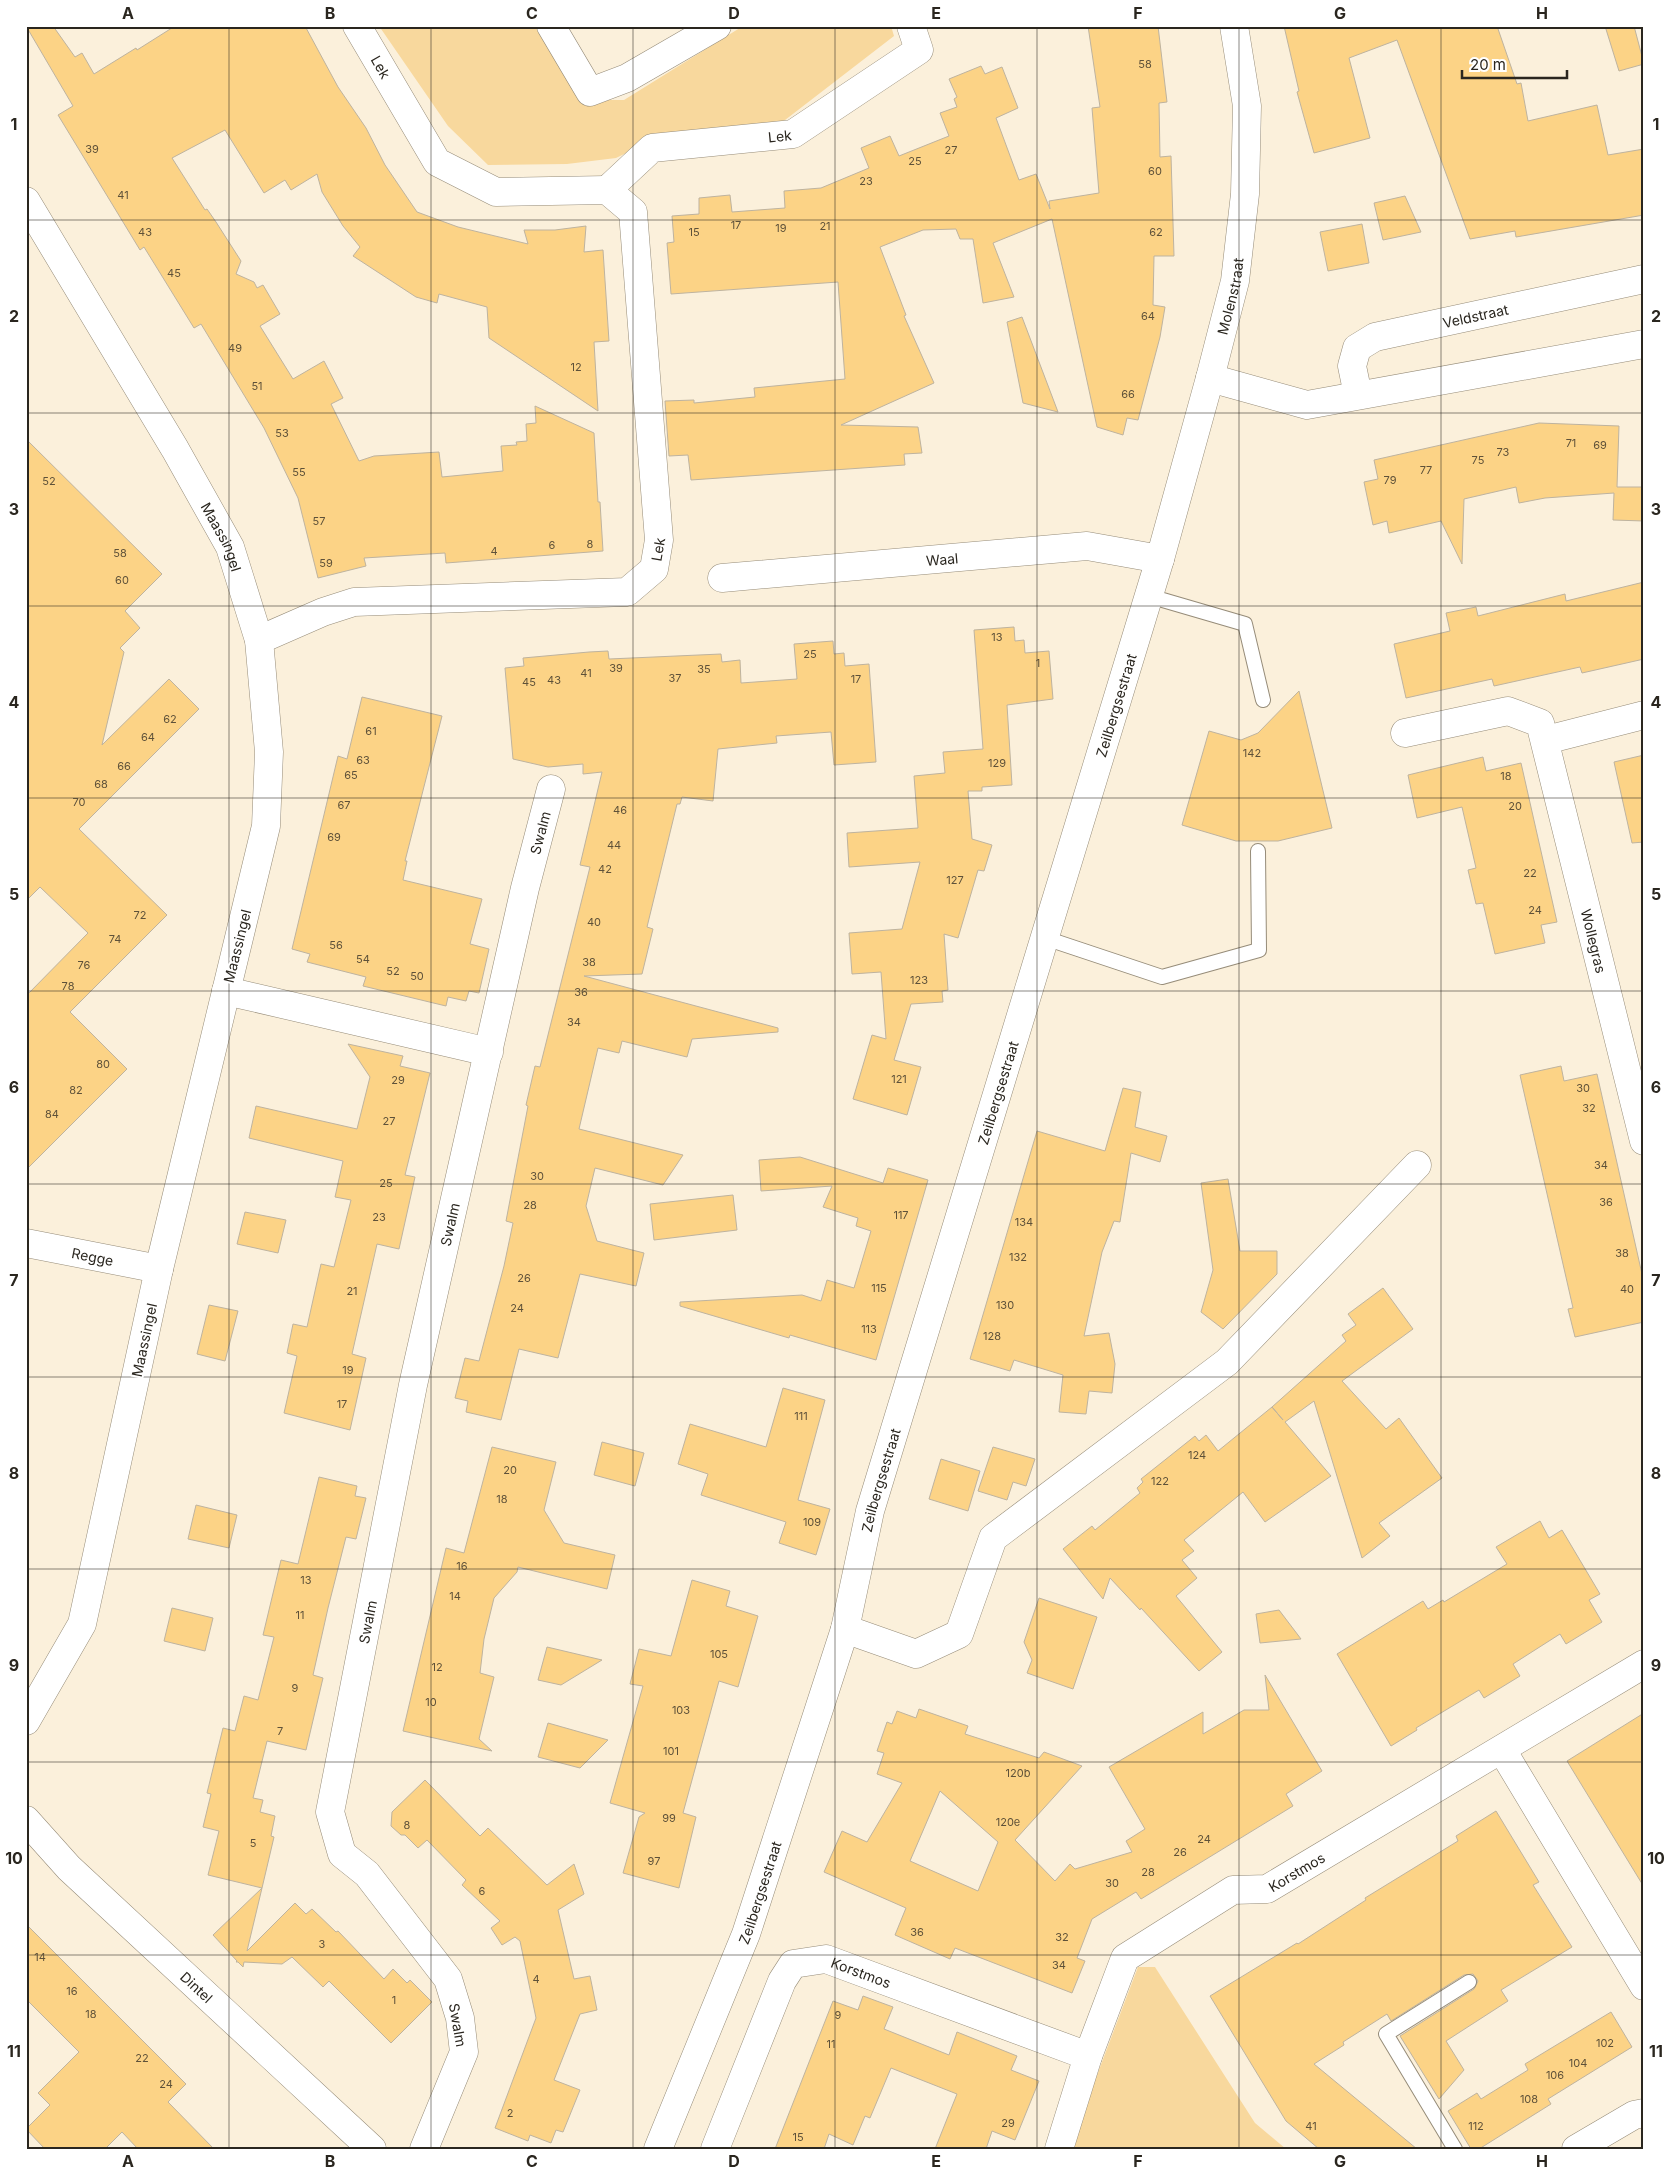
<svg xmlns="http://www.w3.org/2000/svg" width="1670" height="2175" font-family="Inter,sans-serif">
<rect width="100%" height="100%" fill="#fbf0db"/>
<!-- green -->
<path fill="#f8d89d" d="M379,26H541L585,100H624L743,26H891L894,36L776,127L657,138L616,158L567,164L488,165L448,126Z
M1138,1967H1155L1255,2123L1286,2149H1069Z"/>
<!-- building -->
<path fill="#fcd386" stroke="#beb39f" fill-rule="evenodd" d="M26,26H53L75,57L82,53L94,74L136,48L137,50L175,26H305L338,87L366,128L385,165L417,212L458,227L528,244L524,230H555L586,226L584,252L603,250L609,341L594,342L598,411L489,338L487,307L439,294L437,303L416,297L353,256L360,247L343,226L322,192L317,174L291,190L285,180L264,193L225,130L172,158L205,210L207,209L216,222L241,261L236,274L254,282L257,288L263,285L280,314L260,326L293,379L324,361L343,398L331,404L359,461L374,456L439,452L442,477L503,471L501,446L517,445L516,442L527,441L526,424L536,423L535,406L594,433L598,502H600L603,551L446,563L445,553L364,558L366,566L318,578L298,498L264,428L201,324L194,328L144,247L140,250L58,115L73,106Z
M1088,26H1158L1167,102L1159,103L1160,157L1171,156L1174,256H1154L1153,305L1165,307L1160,337L1138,420L1127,418L1123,435L1097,427L1052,219L993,243L1014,297L983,303L973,239H960L956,229L923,230L880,247L906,315L904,316L934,383L841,425L918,427L922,453L904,454L905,465L691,480L688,455L669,456L665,401L694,400V403L755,397L754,388L845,379L838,282L671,294L667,243L674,242L672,216L699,214V198L730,195L732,212L785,208L784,191L821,188L869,168L861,148L890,136L899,156L949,136L940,113L957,107L954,99L957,97L949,79L981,66L985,74L1002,67L1018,108L996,118L1019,180L1036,174L1050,209L1049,201L1099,193L1092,108L1100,107Z
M1284,26H1497L1517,84L1521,83L1528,121L1597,105L1608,155L1644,149V215L1516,237L1515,231L1470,239L1397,40L1349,58L1370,138L1314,153L1297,92L1299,91Z
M1605,26H1634L1644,64L1619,71Z
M1405,196L1421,232L1383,240L1374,203Z
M1362,224L1369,263L1328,271L1320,232Z
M1022,317L1058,412L1023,403L1007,322Z
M1539,423L1619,426L1617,487H1644V521L1613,520L1614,493L1545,498L1519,503L1516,487L1464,499L1462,564L1441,521L1389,533L1387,521L1373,525L1364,482L1378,479L1374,460Z
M26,439L162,574L125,611L140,628L120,648L124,652L102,745L169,679L199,709L79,829L167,915L70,1012L127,1069L26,1170V996L88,933L40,887L26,901Z
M1644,582V659L1582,673L1580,667L1494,686L1492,679L1406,698L1394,644L1450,631L1446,613L1476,607L1478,616L1565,594L1566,601Z
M1014,627L1015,641L1024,640L1025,653L1049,651L1053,699L1007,705L1012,785L982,787V791H968L972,839L992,845L984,871L978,870L958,938L944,934L948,990L942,991L943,1002L911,1004L894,1060L921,1067L907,1115L853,1099L872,1035L886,1039L881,972L852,974L849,933L902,929L920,862L849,867L847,833L918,828L914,776L945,773L943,752L983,749L974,630Z
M833,641L834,654L844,653L845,666L869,664L876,762L834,765L831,732L776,736L777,743L718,749L713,801L682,797L680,804H677L647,927L653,929L642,974L584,976L778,1028V1032L692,1039L687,1057L622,1041L619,1053L598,1048L579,1129L683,1155L663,1185L595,1168L586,1206L597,1241L644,1253L636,1286L580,1274L558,1358L519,1349L501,1420L466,1412L468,1401L455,1398L465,1358L479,1361L504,1266L513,1223L506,1221L528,1106L526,1105L535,1066L540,1067L590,867L580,865L602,772L583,774V764L548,767L513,759L505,668L524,666L523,658L589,652L608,651L609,659L721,654L722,662L740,660L741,683L797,679L794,644Z
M1299,691L1332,828L1278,841H1236L1182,825L1209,731L1241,740L1258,733Z
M362,697L442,716L405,861H407L403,880L482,899L470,944L489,949L479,993L469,991L466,1001L448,997L446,1006L363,986L366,977L307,962L310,954L292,949L338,756L347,759Z
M1644,755V842L1632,843L1614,762Z
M1483,757L1486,771L1521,763L1557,922L1541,925L1545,943L1495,954L1483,903L1476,904L1468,870L1476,868L1462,807L1417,818L1408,775Z
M348,1044L403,1056L400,1066L430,1073L405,1175L415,1177L399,1249L377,1244L352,1354L366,1358L350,1430L284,1413L297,1356L287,1353L293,1324L307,1327L321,1264L334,1267L351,1200L335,1197L343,1161L249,1138L256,1106L357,1129L370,1077Z
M1561,1066L1564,1081L1597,1074L1644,1283V1322L1575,1337L1568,1309L1573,1308L1520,1075Z
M1123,1088L1141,1092L1135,1127L1167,1136L1160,1162L1131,1153L1120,1222L1114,1221L1102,1252L1084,1336L1109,1333L1115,1364L1112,1393L1089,1391L1086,1414L1059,1412L1063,1375L1014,1360L1010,1371L970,1359L1037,1131L1105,1151Z
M800,1157L883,1183L888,1168L928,1180L876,1360L790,1335L789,1338L680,1306V1302L802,1295L821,1301L827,1280L854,1288L871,1231L856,1226L858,1218L823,1207L832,1186L761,1191L759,1160Z
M1228,1179L1240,1251H1277V1274L1223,1329L1201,1312L1213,1270L1201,1183Z
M733,1195L737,1230L654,1240L650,1204Z
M245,1212L286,1220L278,1253L237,1244Z
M1383,1288L1413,1329L1342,1381L1386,1429L1399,1418L1442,1478L1379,1523L1390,1536L1362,1558L1314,1401L1285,1422L1331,1476L1265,1522L1243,1492L1184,1540L1194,1551L1182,1560L1197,1578L1176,1596L1222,1652L1199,1671L1141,1608L1140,1610L1110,1578L1103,1599L1063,1549L1092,1526L1095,1530L1140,1493L1137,1488L1143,1482L1141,1479L1195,1436L1199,1441L1206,1435L1218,1451L1272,1407L1283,1420L1272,1407L1346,1341L1342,1335L1356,1325L1348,1314Z
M209,1305L238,1311L225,1361L197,1354Z
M783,1388L825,1400L798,1500L830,1509L816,1555L779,1543L786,1522L701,1495L708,1474L678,1464L690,1424L766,1447Z
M602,1442L644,1453L635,1486L594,1475Z
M492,1447L556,1462L544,1510L564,1543L615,1555L607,1589L518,1567L517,1572L494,1598L484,1639L480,1673L494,1677L479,1739L492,1751L403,1731L446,1548L464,1553Z
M993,1447L1035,1459L1026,1486L1013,1482L1007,1500L978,1491Z
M941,1459L980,1471L968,1511L929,1499Z
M319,1477L357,1486L355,1496L366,1498L356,1539L346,1537L328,1608L313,1675L323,1678L306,1750L267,1741L253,1798L263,1800L260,1812L275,1816L271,1836L274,1837L262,1888L208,1875L219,1831L203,1827L211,1794L207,1793L223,1728L235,1731L244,1696L258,1700L274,1637L263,1635L281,1560L298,1564Z
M196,1505L237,1515L229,1548L188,1539Z
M1540,1521L1549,1538L1562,1530L1600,1594L1589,1600L1602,1622L1566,1644L1560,1634L1513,1664L1520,1676L1484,1698L1479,1690L1416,1728L1417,1730L1391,1746L1337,1654L1423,1601L1428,1609L1443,1600L1444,1602L1507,1564L1496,1547Z
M692,1580L730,1591L726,1606L758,1616L738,1687L719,1681L683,1813L696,1817L679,1888L623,1873L639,1817L645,1813L610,1803L643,1686L630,1684L639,1649L671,1656Z
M1039,1598L1097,1617L1073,1689L1027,1673L1032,1660L1024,1642Z
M172,1608L213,1618L205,1651L164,1641Z
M1279,1610L1301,1639L1260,1643L1256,1614Z
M547,1647L602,1660L561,1685L538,1680Z
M1265,1675L1322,1771L1286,1794L1293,1806L1141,1899L1136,1892L1092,1919L1077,1958L1085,1961L1072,1993L955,1948L950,1959L895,1935L906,1908L824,1872L842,1831L867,1842L902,1783L877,1774L884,1753L877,1751L887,1722L892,1724L897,1711L916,1718L919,1709L968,1726L965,1734L1039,1758L1044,1752L1082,1766L1015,1840L1055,1881L1070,1864L1075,1869L1132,1852L1126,1841L1145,1829L1109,1767L1203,1712V1734L1244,1710H1269ZM940,1791L998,1842L978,1891L910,1861Z
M1644,1713V1887L1567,1761Z
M548,1723L608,1740L580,1768L538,1757Z
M425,1780L480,1836L488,1828L547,1885L574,1864L584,1894L558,1910L574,1979L590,1976L597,2010L580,2014L554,2080L580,2090L563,2132L556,2130L551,2143L530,2135L528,2141L495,2128L536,2018L520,1941L515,1937L502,1945L491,1928L500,1921L462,1885L466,1880L427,1840L418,1848L405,1835H401L391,1826L392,1812Z
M1496,1811L1539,1882L1533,1885L1572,1947L1501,1990L1508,2001L1446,2041L1464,2070L1439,2099L1400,2036L1474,1989L1478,1981L1473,1974L1464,1975L1391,2021L1387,2014L1343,2042L1344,2045L1314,2064L1417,2149H1319L1286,2121L1210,1996L1297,1943L1298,1944L1366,1900L1365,1898L1458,1841L1456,1836Z
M262,1888L247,1951L295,1903L306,1914L312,1909L336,1932L338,1931L384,1979L393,1969L407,1983L410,1980L432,2002L391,2043L329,1981L323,1987L292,1957L282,1964L244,1962L243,1967L238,1962H236L237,1961L213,1935Z
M26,1924L186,2084L168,2102L214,2149H138L122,2132L105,2149H45L26,2129L50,2105L38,2093L79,2052L26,1999Z
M863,1996L893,2007L884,2029L949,2055L957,2032L1017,2056L1011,2070L1039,2081L1015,2140L992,2131L986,2149H935L957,2094L891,2068L870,2118L865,2116L853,2145L829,2134L824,2149H775L833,2001L858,2010Z
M1611,2012L1632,2047L1548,2099L1551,2104L1479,2149H1471L1448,2111L1477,2093L1481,2099L1528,2070L1525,2064Z"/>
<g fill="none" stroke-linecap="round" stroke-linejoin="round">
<defs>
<path id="service" d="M1149,596L1245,624L1263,700
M1045,938L1162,977L1259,950L1258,851
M1455,2149L1386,2034L1469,1982"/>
<g id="minor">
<path d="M551,26L590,92L627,78L717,26"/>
<path id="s1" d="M607,190L652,148L793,134L919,50L911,26"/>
<path id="s2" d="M26,201L175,449L230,547L259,640L269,752L266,826L159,1269L82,1624L26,1721"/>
<path d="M1210,378L1307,405L1644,344"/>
<path id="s3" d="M1358,395L1352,366L1357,348L1375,337L1644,279"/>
<path id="s4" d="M722,578L1087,546L1160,559"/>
<path id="s5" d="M259,640L323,612L354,602L627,592L654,569L659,540L633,212L607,190L496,192L437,162L357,26"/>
<path id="s6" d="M1405,733L1508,711L1540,723L1644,1141"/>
<path d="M1546,740L1644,715"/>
<path d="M226,991L489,1052"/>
<path id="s7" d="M26,1243L159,1269"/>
<path d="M845,1629L916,1654L959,1634L993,1538L1227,1362L1417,1165"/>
<path d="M1502,1750L1644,1986"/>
<path id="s8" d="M26,1820L69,1868L372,2149"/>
<path id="s9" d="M424,2149L464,2052L460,2018L448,1979L367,1874L342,1854L330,1812L413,1385L525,888L551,789"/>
<path id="s10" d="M715,2149L782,1981L793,1964L826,1959L1088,2056"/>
<path id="s11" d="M1059,2149L1088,2056L1125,1958L1233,1890L1267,1889L1644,1664"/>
<path d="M1576,2149L1634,2115L1644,2113"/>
</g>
<g id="tertiary">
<path id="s12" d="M658,2149L746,1934L845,1629L870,1511L1160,559L1210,378L1235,281L1245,194L1247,106L1234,26"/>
</g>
</defs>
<!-- service casing -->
<use href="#service" stroke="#968c79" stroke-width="16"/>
<!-- minor casing -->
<use href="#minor" stroke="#968c79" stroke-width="29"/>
<!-- tertiary casing -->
<use href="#tertiary" stroke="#968c79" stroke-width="29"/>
<!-- service -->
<use href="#service" stroke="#fff" stroke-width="14"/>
<!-- minor -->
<use href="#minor" stroke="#fff" stroke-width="28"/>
<!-- tertiary -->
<use href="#tertiary" stroke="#fff" stroke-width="28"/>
</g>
<!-- grid -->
<path fill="none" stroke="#2a261f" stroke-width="1" stroke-opacity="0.55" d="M229,26V2149M431,26V2149M633,26V2149M835,26V2149M1037,26V2149M1239,26V2149M1441,26V2149M26,220H1644M26,413H1644M26,606H1644M26,798H1644M26,991H1644M26,1184H1644M26,1377H1644M26,1569H1644M26,1762H1644M26,1955H1644"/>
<g text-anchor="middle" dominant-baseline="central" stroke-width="4" stroke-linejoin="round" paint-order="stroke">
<!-- number labels -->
<g font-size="11" fill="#5e5139">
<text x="1145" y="64">58</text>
<text x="92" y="149">39</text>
<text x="951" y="150">27</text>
<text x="915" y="161">25</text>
<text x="1155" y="171">60</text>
<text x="866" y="181">23</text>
<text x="123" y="195">41</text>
<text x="736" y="225">17</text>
<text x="825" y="226">21</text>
<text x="781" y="228">19</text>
<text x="145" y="232">43</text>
<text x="694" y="232">15</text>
<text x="1156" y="232">62</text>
<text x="174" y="273">45</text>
<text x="1148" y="316">64</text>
<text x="235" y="348">49</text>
<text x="576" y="367">12</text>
<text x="257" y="386">51</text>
<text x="1128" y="394">66</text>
<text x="282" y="433">53</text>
<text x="1571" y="443">71</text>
<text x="1600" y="445">69</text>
<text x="1503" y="452">73</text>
<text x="1478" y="460">75</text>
<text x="1426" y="470">77</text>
<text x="299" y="472">55</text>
<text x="1390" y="480">79</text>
<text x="49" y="481">52</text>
<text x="319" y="521">57</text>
<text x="590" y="544">8</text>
<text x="552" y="545">6</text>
<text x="494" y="551">4</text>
<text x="120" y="553">58</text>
<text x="326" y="563">59</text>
<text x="122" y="580">60</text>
<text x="997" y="637">13</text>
<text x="810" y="654">25</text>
<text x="1038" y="663">1</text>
<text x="616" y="668">39</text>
<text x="704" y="669">35</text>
<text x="586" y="673">41</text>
<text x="675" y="678">37</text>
<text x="856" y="679">17</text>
<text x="554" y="680">43</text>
<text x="529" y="682">45</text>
<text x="170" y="719">62</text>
<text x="371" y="731">61</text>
<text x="148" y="737">64</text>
<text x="1252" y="753">142</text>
<text x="363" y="760">63</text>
<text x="997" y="763">129</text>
<text x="124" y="766">66</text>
<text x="351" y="775">65</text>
<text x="1506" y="776">18</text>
<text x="101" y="784">68</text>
<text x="79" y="802">70</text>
<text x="344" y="805">67</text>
<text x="1515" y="806">20</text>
<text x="620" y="810">46</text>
<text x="334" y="837">69</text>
<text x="614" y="845">44</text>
<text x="605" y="869">42</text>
<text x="1530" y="873">22</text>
<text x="955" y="880">127</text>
<text x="1535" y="910">24</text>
<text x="140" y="915">72</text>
<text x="594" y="922">40</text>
<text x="115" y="939">74</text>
<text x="336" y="945">56</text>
<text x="363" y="959">54</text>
<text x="589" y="962">38</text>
<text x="84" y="965">76</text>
<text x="393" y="971">52</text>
<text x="417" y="976">50</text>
<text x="919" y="980">123</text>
<text x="68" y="986">78</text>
<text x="581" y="992">36</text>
<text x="574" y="1022">34</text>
<text x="103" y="1064">80</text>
<text x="899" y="1079">121</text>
<text x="398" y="1080">29</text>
<text x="1583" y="1088">30</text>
<text x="76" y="1090">82</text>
<text x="1589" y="1108">32</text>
<text x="52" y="1114">84</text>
<text x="389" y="1121">27</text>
<text x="1601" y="1165">34</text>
<text x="537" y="1176">30</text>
<text x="386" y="1183">25</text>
<text x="1606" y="1202">36</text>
<text x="530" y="1205">28</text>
<text x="901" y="1215">117</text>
<text x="379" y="1217">23</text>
<text x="1024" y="1222">134</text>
<text x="1622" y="1253">38</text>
<text x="1018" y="1257">132</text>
<text x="524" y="1278">26</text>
<text x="879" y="1288">115</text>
<text x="1627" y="1289">40</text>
<text x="352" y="1291">21</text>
<text x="1005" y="1305">130</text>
<text x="517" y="1308">24</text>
<text x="869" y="1329">113</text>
<text x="992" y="1336">128</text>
<text x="348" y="1370">19</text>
<text x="342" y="1404">17</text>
<text x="801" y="1416">111</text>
<text x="1197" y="1455">124</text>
<text x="510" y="1470">20</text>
<text x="1160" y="1481">122</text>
<text x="502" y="1499">18</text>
<text x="812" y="1522">109</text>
<text x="462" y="1566">16</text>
<text x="306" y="1580">13</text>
<text x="455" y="1596">14</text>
<text x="300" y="1615">11</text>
<text x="719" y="1654">105</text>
<text x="437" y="1667">12</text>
<text x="295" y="1688">9</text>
<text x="431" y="1702">10</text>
<text x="681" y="1710">103</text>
<text x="280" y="1731">7</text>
<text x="671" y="1751">101</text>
<text x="1018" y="1773">120b</text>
<text x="669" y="1818">99</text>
<text x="1008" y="1822">120e</text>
<text x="407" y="1825">8</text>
<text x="1204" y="1839">24</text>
<text x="253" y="1843">5</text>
<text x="1180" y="1852">26</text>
<text x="654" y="1861">97</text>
<text x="1148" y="1872">28</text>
<text x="1112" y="1883">30</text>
<text x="482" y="1891">6</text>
<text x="917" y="1932">36</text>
<text x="1062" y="1937">32</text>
<text x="322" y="1944">3</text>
<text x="40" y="1957">14</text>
<text x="1059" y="1965">34</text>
<text x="536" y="1979">4</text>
<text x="72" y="1991">16</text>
<text x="394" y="2000">1</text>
<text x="91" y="2014">18</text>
<text x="838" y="2015">9</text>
<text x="1605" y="2043">102</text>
<text x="831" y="2044">11</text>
<text x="142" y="2058">22</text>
<text x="1578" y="2063">104</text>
<text x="1555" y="2075">106</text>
<text x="166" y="2084">24</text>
<text x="1529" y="2099">108</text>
<text x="510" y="2113">2</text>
<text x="1008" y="2123">29</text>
<text x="1311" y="2126">41</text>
<text x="1476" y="2126">112</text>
<text x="798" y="2137">15</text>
</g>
<!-- street labels -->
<g font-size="14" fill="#2a261f" stroke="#fff">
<text transform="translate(381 67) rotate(60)">Lek</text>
<text stroke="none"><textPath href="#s1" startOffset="190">Lek</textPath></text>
<text stroke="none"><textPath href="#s12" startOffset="1941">Molenstraat</textPath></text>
<text stroke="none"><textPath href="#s3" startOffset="172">Veldstraat</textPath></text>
<text stroke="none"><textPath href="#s2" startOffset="389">Maassingel</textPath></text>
<text stroke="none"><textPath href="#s5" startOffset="431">Lek</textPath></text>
<text stroke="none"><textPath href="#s4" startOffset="221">Waal</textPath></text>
<text stroke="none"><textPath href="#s12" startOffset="1516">Zeilbergsestraat</textPath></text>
<text stroke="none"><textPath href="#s9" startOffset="1390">Swalm</textPath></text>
<text stroke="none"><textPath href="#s6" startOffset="364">Wollegras</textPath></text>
<text transform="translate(237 946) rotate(-76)">Maassingel</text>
<text stroke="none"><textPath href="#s12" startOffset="1111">Zeilbergsestraat</textPath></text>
<text stroke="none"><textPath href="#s9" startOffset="988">Swalm</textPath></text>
<text stroke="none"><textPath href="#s7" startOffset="68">Regge</textPath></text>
<text transform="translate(144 1340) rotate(-78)">Maassingel</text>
<text stroke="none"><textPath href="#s12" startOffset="706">Zeilbergsestraat</textPath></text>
<text stroke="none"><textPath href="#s9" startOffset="582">Swalm</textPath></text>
<text stroke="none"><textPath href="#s11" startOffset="398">Korstmos</textPath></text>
<text stroke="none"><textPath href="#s12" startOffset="276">Zeilbergsestraat</textPath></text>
<text stroke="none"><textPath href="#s10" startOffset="272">Korstmos</textPath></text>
<text stroke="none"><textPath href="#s8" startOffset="239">Dintel</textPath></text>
<text transform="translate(458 2025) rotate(80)">Swalm</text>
</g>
</g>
<!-- border -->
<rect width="1670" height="2175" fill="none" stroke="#ffffff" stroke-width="55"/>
<!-- scale -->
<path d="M1462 70v8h105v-8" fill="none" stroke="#2a261f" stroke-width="2.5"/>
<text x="1470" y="70" font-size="15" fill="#2a261f" stroke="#ffffff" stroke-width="4" paint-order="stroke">20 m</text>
<rect x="28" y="28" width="1614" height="2120" fill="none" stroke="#2a261f" stroke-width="2"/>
<g font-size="16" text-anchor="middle" font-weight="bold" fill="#2a261f">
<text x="128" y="19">A</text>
<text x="330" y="19">B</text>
<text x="532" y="19">C</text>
<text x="734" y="19">D</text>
<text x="936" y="19">E</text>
<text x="1138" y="19">F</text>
<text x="1340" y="19">G</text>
<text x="1542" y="19">H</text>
<text x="14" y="130">1</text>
<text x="1656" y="130">1</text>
<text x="14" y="322">2</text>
<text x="1656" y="322">2</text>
<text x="14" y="515">3</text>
<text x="1656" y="515">3</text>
<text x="14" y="708">4</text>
<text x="1656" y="708">4</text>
<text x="14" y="900">5</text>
<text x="1656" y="900">5</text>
<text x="14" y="1093">6</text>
<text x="1656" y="1093">6</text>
<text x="14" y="1286">7</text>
<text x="1656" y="1286">7</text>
<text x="14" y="1479">8</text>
<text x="1656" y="1479">8</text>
<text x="14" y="1671">9</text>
<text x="1656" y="1671">9</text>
<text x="14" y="1864">10</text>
<text x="1656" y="1864">10</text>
<text x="14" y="2057">11</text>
<text x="1656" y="2057">11</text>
<text x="128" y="2167">A</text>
<text x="330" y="2167">B</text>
<text x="532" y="2167">C</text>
<text x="734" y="2167">D</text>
<text x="936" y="2167">E</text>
<text x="1138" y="2167">F</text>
<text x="1340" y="2167">G</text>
<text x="1542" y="2167">H</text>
</g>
</svg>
